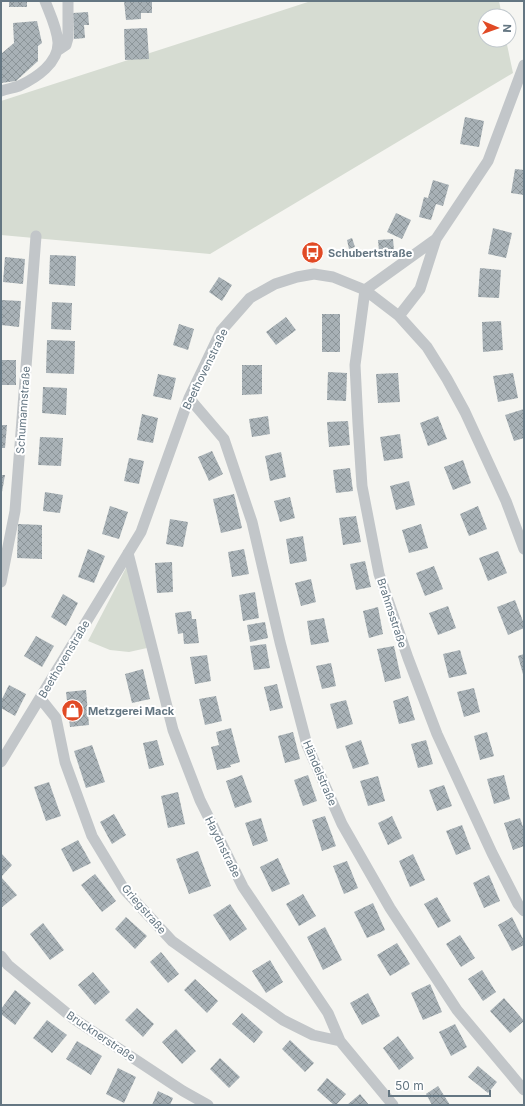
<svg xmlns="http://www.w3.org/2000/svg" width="525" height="1106" font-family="Inter,sans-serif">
<defs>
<pattern id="building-cross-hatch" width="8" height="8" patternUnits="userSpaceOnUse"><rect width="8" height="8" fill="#a8b1b6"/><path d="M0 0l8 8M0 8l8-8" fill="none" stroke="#8c9599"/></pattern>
</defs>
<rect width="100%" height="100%" fill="#f5f5f1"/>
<!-- green -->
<path fill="#d6dcd2" d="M311,1H499L502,16H485V40H506L513,73L210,254L1,235V101Z
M128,564L147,648L129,652L110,650L88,641Z"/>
<!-- building -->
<path fill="url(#building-cross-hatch)" d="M9,1H27V7H9Z
M124,1H152V13H141V19L126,20Z
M88,12L89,25H84L85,38L74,39L73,13Z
M37,21L42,43L38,46V61L16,81L1,83V54L14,43L13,23Z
M147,28L149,59L125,60L124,29Z
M465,117L484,121L479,147L460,144Z
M515,169L524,170V195L511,193Z
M433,180L449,185L443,206L436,204L431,220L419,217L424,197L428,198Z
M396,213L411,220L402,239L387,232Z
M493,228L512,233L506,258L488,254Z
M352,238L355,247L349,249L347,240Z
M393,239L394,250L379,251L378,240Z
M50,255L76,256L75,286L49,284Z
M5,257L25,259L23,284L3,282Z
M480,268L501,270L499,298L478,297Z
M219,277L232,285L222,301L209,292Z
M1,300L21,301L19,327L1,325Z
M52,302L72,303L71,330L51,329Z
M322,314H340V352H322Z
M286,317L296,330L276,345L266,332Z
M501,321L503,350L483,352L482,322Z
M179,324L194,329L188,350L173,345Z
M47,340L75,341L74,374L46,373Z
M1,360H16V385H1Z
M242,365H262V394L242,395Z
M328,372L347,373L346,401L327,400Z
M398,373L400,402L378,403L376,374Z
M513,373L518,398L498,402L493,376Z
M158,374L176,378L171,400L153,396Z
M43,387L67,388L66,415L42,413Z
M524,409V438L514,441L505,415Z
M142,414L158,418L153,443L137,440Z
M268,416L270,434L252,437L249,419Z
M438,416L447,439L428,446L420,423Z
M348,421L350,445L329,447L327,422Z
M1,425H7L5,448H1Z
M400,434L403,458L384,461L380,437Z
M40,437L63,438L61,466L38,465Z
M212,451L223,474L209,481L198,457Z
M281,452L286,477L270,481L265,456Z
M129,458L144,461L139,484L124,481Z
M463,460L471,483L453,490L444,467Z
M350,468L353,491L336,493L333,470Z
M1,475H5L2,492H1Z
M409,481L415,505L396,510L390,486Z
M45,492L63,495L60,513L43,511Z
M234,494L242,528L221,533L213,499Z
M290,497L295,518L280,522L274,501Z
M110,506L128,512L119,539L102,534Z
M478,506L487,529L469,536L460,514Z
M356,516L361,542L343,545L339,518Z
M170,519L188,522L183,547L166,544Z
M18,524L42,525V559L17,558Z
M421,524L428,548L409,553L402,530Z
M303,536L307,561L290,564L286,539Z
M88,549L105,556L94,583L78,577Z
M244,549L249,574L232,577L228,552Z
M498,551L507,573L488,581L479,558Z
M365,561L371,587L356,590L350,564Z
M172,562L173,592L157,593L155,563Z
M434,566L443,589L425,596L416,573Z
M311,579L316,602L301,606L295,583Z
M255,592L259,618L243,621L239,595Z
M63,594L78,603L66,626L51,617Z
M515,600L524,624V628L508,635L497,607Z
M448,606L456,628L438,635L429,613Z
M378,607L383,634L369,638L363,611Z
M191,611L192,619H196L199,643L184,644L183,633L178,634L175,613Z
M324,618L329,642L311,645L307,621Z
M265,622L268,638L250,642L247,625Z
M36,636L54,646L42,667L24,656Z
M266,644L270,668L254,670L250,646Z
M394,646L401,678L385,682L377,649Z
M460,650L467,674L449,678L443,654Z
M524,654V678L518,656Z
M207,655L211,681L195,684L190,657Z
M331,663L336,686L322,689L316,666Z
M143,669L150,699L132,703L125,674Z
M277,684L283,708L270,711L264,687Z
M9,685L26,694L15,716L1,708V701Z
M474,688L480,712L464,717L457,692Z
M86,690L89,725L70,727L66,692Z
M216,696L222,721L205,725L199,699Z
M408,696L415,720L399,724L393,701Z
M346,700L353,724L337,729L330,704Z
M231,728L240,762L230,765L231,767L217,770L211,747L219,745L216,732Z
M293,732L300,759L285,763L278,736Z
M487,732L494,756L480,760L474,736Z
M157,740L164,765L149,769L143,743Z
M361,740L369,764L353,769L345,746Z
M426,740L433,764L418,768L411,744Z
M92,745L105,782L86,788L74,751Z
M242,775L252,802L235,808L226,781Z
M308,775L317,801L303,806L294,780Z
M504,775L510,799L494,804L487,779Z
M378,776L385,801L368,806L360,781Z
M49,782L61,816L46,821L34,787Z
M444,785L452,806L437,811L429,790Z
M178,792L185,824L168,828L161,796Z
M114,814L126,835L112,844L100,822Z
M325,816L336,846L322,851L312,820Z
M392,816L402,838L388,845L378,823Z
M261,818L268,841L253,846L245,823Z
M520,818L524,830V846L513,850L504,823Z
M462,825L471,849L456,855L446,831Z
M78,840L91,863L73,872L61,849Z
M198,851L211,886L189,894L176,859Z
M1,853L12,865L1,877L17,895L1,908Z
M413,854L425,880L410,887L399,861Z
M278,858L290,884L272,892L260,867Z
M347,861L358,888L344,894L333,866Z
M95,874L116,901L102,912L81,885Z
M489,875L500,901L484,908L473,883Z
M303,894L316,916L299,926L286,904Z
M437,897L451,921L438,928L424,904Z
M373,903L385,930L367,938L354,912Z
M230,904L247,929L230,941L213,915Z
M126,917L147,936L135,949L115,929Z
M512,917L524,941V945L512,951L498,925Z
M43,923L64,950L50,960L30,934Z
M325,927L342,960L323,970L307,937Z
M460,935L475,958L461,967L446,944Z
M397,943L410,964L390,976L377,955Z
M161,952L179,974L168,983L150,962Z
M270,960L283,982L266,993L252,971Z
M482,970L496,992L483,1001L468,979Z
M93,972L110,992L95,1005L78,985Z
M195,979L218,1001L207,1013L184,990Z
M430,984L442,1012L423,1020L411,993Z
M15,990L31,1003L15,1025L1,1014V1009Z
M368,993L380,1016L362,1025L350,1003Z
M504,998L524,1021L510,1033L490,1011Z
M137,1008L154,1024L143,1037L125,1020Z
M242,1013L263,1032L254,1043L232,1024Z
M47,1020L67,1035L52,1053L33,1038Z
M455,1024L467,1047L451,1056L439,1032Z
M176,1029L196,1051L182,1064L162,1042Z
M398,1036L414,1058L399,1070L383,1048Z
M290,1040L314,1063L305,1072L282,1049Z
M77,1041L102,1056L91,1075L66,1059Z
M220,1058L240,1077L229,1088L210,1069Z
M478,1066L497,1082L488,1093L468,1077Z
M118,1068L136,1077L124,1103L106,1094Z
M327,1078L346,1094L336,1105H334L317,1090Z
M438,1086L450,1105H432L426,1094Z
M158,1091L173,1098L170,1105H152Z
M360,1094L369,1105H347Z"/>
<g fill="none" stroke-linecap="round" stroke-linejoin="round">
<!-- street -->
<path stroke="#c2c6c9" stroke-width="11" d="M57,51L66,45L68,38V1
M524,65L488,161L436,239L365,290L355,365L358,424L362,486L379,574L408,658L437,734L492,853L518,904L524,911
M1,91C7,89 13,88 19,86C36,78 59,63 58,42C57,28 50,14 45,1
M399,316L420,289L436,239
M189,398L224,439L252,522L280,642L307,745L342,824L390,908L457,1010L524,1090
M128,553L173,730L200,800L243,887L328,1013L340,1041L393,1105
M1,582L15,511L36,236
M40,698L56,718L65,762L92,836L124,889L172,941L283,1020L313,1035L340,1041
M1,762L141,532L189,398L221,331L250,298L275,284L297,277L314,274L333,277L365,290L399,316L427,347L447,379L465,412L506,501L524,549
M1,956L8,965L74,1019L183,1091L208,1105"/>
</g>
<!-- icons -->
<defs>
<symbol id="bus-disc" viewBox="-11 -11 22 22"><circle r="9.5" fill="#e14a25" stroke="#fff"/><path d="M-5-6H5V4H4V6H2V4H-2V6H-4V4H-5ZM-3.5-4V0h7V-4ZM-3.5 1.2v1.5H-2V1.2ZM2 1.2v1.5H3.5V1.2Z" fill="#fff"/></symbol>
<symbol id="shop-disc" viewBox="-11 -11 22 22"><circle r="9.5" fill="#e14a25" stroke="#fff"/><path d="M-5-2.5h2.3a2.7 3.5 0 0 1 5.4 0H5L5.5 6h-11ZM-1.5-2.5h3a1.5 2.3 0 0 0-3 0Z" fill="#fff"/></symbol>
</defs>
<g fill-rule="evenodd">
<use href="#bus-disc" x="300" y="240" width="25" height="25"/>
<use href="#shop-disc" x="60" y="698" width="25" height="25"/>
</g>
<g text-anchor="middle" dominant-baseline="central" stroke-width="4" stroke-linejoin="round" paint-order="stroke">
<!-- poi labels -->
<g font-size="11" font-weight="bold" fill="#647682" stroke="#fff" text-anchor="start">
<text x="328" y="253">Schubertstraße</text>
<text x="88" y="711">Metzgerei Mack</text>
</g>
<!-- street labels -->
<g font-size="11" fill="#647682" stroke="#fff">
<text transform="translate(205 369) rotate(-64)">Beethovenstraße</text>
<text transform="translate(23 410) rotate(-86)">Schumannstraße</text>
<text transform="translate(392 613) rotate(72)">Brahmsstraße</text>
<text transform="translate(64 659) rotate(-59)">Beethovenstraße</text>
<text transform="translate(320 773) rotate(67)">Händelstraße</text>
<text transform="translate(223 847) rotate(64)">Haydnstraße</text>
<text transform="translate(144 909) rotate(49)">Griegstraße</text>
<text transform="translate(101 1036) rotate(34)">Brucknerstraße</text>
</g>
</g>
<!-- border -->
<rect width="525" height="1106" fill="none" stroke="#647682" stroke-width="4"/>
<!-- north arrow -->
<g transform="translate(497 28) rotate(92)"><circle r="19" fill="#ffffff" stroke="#c1c8cd"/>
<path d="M0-3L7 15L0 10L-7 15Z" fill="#e14a25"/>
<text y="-6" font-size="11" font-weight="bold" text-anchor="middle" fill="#647682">N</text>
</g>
<!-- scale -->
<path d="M389 1090v6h101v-6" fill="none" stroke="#647682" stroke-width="2"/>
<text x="395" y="1090" font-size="12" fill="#647682" stroke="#ffffff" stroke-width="3" paint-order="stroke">50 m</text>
</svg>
